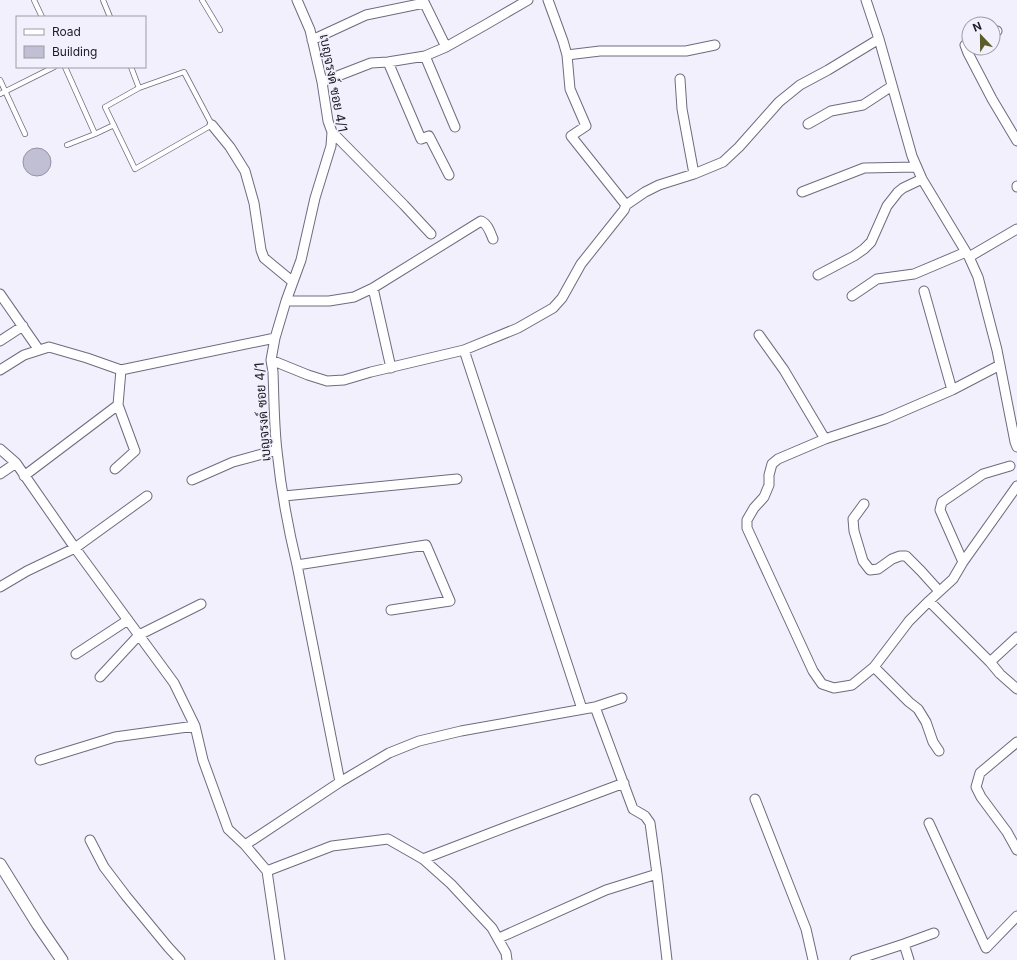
<svg xmlns="http://www.w3.org/2000/svg" width="1017" height="960" font-family="Inter,Sarabun,sans-serif">
<rect width="100%" height="100%" fill="#f2f0fd"/>
<!-- building -->
<path fill="#c1bfd4" stroke="#9592a6" d="M23 162a14 14 0 1 1 28 0a14 14 0 1 1-28 0Z"/>
<g fill="none" stroke-linecap="round" stroke-linejoin="round">
<defs>
<path id="service" d="M34,0L42,17
M103,0L110,17
M202,0L220,30
M65,67L95,134
M131,67L139,88
M184,72L212,125L135,169L105,107L139,88Z
M0,80L25,134
M0,94L54,67
M67,145L95,134L114,125"/>
<path id="minor" d="M297,0L310,30L322,82L328,121L332,132L331,146L315,198L301,260L286,301L275,338L271,360L273,372C274,398 274,425 277,451C281,489 288,528 297,565L340,782
M423,0L446,47
M548,0L563,41L567,55L570,89L586,126L571,136L626,205
M866,0L879,39L912,156L922,179L969,257L978,277L997,350L1015,442L1017,447
M993,33L997,31
M312,40L366,15L424,3
M969,44L965,45L968,53L992,99L1017,141
M567,55L600,51H686L715,45
M425,56L455,127
M388,62L421,139L429,136L449,175
M680,79L682,109L694,174
M322,82L371,63L388,62L425,56L446,47L485,25L528,0
M808,124L831,111L863,105L892,86
M212,125L230,147L245,171L254,203L261,250L264,258L293,282
M332,132L404,205L431,234
M1017,186V187
M802,192L864,168L917,167
M969,257L1017,229
M818,275L854,256L864,249L871,242L887,206L898,192L903,188L922,179
M373,288L391,368
M924,291L952,390
M0,294L39,350
M852,296L877,279L914,274L966,252
M286,301H329L354,297L373,288L481,221C488,224 490,232 493,239
M759,335L784,370L825,439
M0,341L23,326
M464,350L582,709
M271,360L308,375L327,381L344,380L371,372L464,350L518,328L553,308L562,298L581,264L624,210L626,205L645,192L659,185L694,174L723,162L739,147L779,102L800,85L828,70L879,39
M0,370L24,355L49,347L87,358L121,370L275,338
M0,449L16,463L75,548L174,683L195,726L203,760L228,829L245,845L267,871L280,960
M115,469L135,451L118,405L121,370
M0,474L16,463
M24,476L118,405
M192,480L233,462L277,450
M1017,486L963,562L953,579L929,601L990,662L1000,674L1017,689
M284,496L457,479
M864,504L853,519L854,531L863,561L870,570L878,569L892,559L900,556H906L921,571L939,591
M963,562L940,510L942,502L983,474L1010,466
M297,565L426,545L450,601L391,610
M0,587L27,571L75,548L147,496
M929,601L909,621L874,667L852,685L834,688L822,684L813,671L747,528V520L754,508L764,497L769,485V475L772,464L778,459L825,439L885,419L952,390L1000,365
M76,654L128,620
M990,662L1017,637
M874,667L909,702L918,709L926,722L933,742L939,751
M100,677L139,635L201,604
M595,707L633,809L645,816L650,823L657,874L667,960
M1017,742L980,773L976,787L981,797L1007,832L1017,850
M40,760L115,737L195,726
M755,799L806,929L813,960
M929,823L986,948L1017,916
M90,840L104,867L126,896L168,947L180,960
M245,845L340,782L389,753L419,741L461,731L595,707L622,698
M423,859L509,826L624,783
M267,871L332,846L388,839L423,859L451,884L492,928L506,953L507,960
M499,938L606,890L657,874
M904,944L909,960
M855,960L904,944L934,933"/>
<path id="tertiary" d="M0,864L38,925L62,960"/>
</defs>
<!-- service casing -->
<use href="#service" stroke="#6e6b7e" stroke-width="6"/>
<!-- minor casing -->
<use href="#minor" stroke="#6e6b7e" stroke-width="11"/>
<!-- tertiary casing -->
<use href="#tertiary" stroke="#6e6b7e" stroke-width="13"/>
<!-- service -->
<use href="#service" stroke="#fff" stroke-width="4.5"/>
<!-- minor -->
<use href="#minor" stroke="#fff" stroke-width="9"/>
<!-- tertiary -->
<use href="#tertiary" stroke="#fff" stroke-width="11"/>
</g>
<g text-anchor="middle" dominant-baseline="central" stroke-width="3.5" stroke-linejoin="round" paint-order="stroke">
<!-- street labels -->
<g font-size="13" fill="#1d1c24" stroke="#f2f0fd">
<text transform="translate(334 83) rotate(79)">เบญจรงด์ ซอย 4/1</text>
<text transform="translate(262 412) rotate(-94)">เบญจรงด์ ซอย 4/1</text>
</g>
</g>
<!-- legend -->
<rect x="16" y="16" width="130" height="52" fill="#f2f0fd" stroke="#9d9ba6"/>
<rect x="24" y="29" width="20" height="6" fill="#ffffff" stroke="#9d9ba6"/>
<text x="52" y="36" font-size="12" fill="#1d1c24">Road</text>
<rect x="24" y="46" width="20" height="12" fill="#c1bfd4" stroke="#9d9ba6"/>
<text x="52" y="56" font-size="12" fill="#1d1c24">Building</text>
<!-- north arrow -->
<g transform="translate(981 36) rotate(338)"><circle r="19" fill="#f2f0fd" stroke="#9d9ba6"/>
<path d="M0-3L7 15L0 10L-7 15Z" fill="#5a5c29"/>
<text y="-6" font-size="11" font-weight="bold" text-anchor="middle" fill="#1d1c24">N</text>
</g>
</svg>
